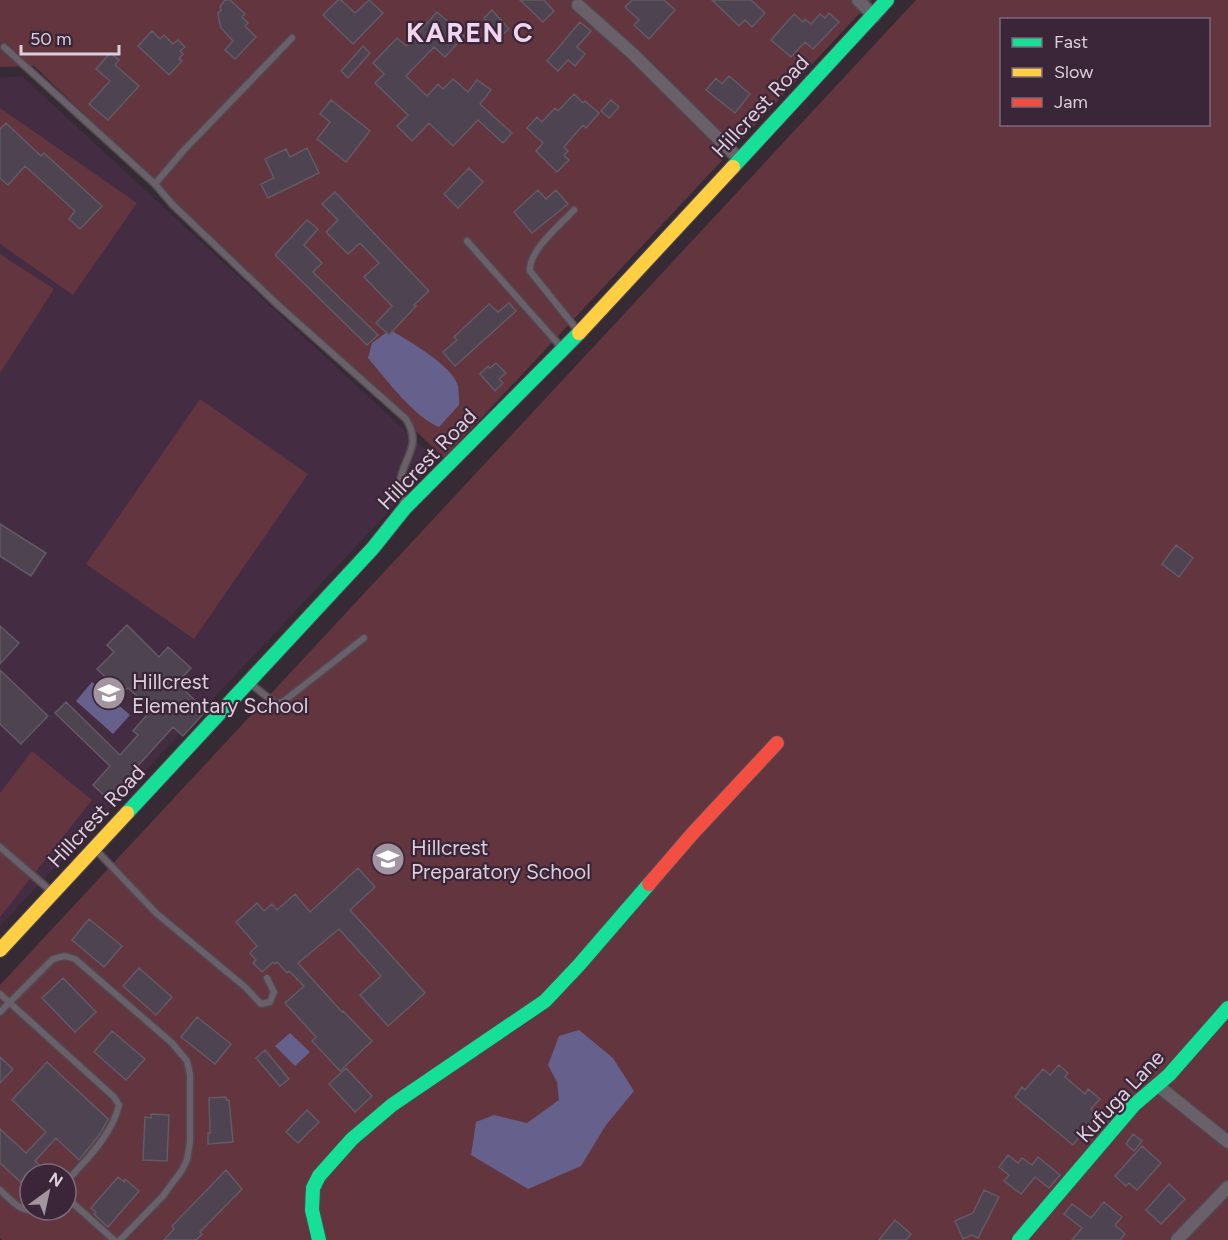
<svg xmlns="http://www.w3.org/2000/svg" width="1228" height="1240" font-family="Figtree,sans-serif">
<rect width="100%" height="100%" fill="#362a34"/>
<!-- built -->
<path fill="#442c42" d="M22,76L437,460L0,926V78Z"/>
<!-- green -->
<path fill="#63353f" fill-rule="evenodd" d="M0,0H872L444,458L34,66L0,67Z
M916,0H1228V1240H2L0,1238V985ZM1002,20H1208V124H1002ZM30,1174H66V1210H30Z
M0,108L137,203L73,295L0,244Z
M0,254L54,289L0,373Z
M200,399L308,474L194,639L86,564Z
M32,751L92,800L0,917V793Z"/>
<!-- water -->
<path fill="#65608c" d="M390,330C407,339 454,367 458,386C459,392 459,399 459,405L439,427C414,417 386,379 368,358L372,343Z
M92,682L130,715L113,734L76,701Z
M579,1030L613,1058L634,1091L606,1125L581,1166L528,1189L471,1155L476,1122L494,1115L527,1123L559,1100L557,1082L548,1065L559,1036Z
M290,1033L310,1052L295,1066L275,1046Z"/>
<!-- building -->
<path fill="#4e4350" stroke="#635a64" stroke-width="1.5" d="M225,0H230L245,14L242,17L248,23L245,26L256,37L235,59L225,50L233,41L221,28L219,20L218,13L221,10L220,7Z
M338,0H341L355,13L369,0L383,13L353,44L323,15Z
M520,0H544L554,11L543,22Z
M632,0H664L675,10L649,39L634,25L639,20L625,7Z
M712,0H751L765,13L752,27L745,20L739,26Z
M492,10L509,29L501,36L484,18Z
M437,12L464,36L445,57L434,47L406,76L427,96L438,84L443,89L453,79L468,92L477,80L491,90L480,104L512,133L503,143L478,120L453,146L429,123L412,141L397,126L408,115L375,83L384,74L373,63L397,38L406,46Z
M829,13L839,22L813,49L805,42L791,57L771,40L794,14L803,22L805,19L811,24L820,14L825,18Z
M580,22L591,31L577,47L585,54L575,66L568,60L558,71L547,61Z
M152,31L160,39L164,35L173,44L178,40L185,47L180,51L183,54L179,59L182,61L169,75L138,46Z
M363,46L370,53L348,78L341,71Z
M110,53L119,60L115,65L139,86L108,120L89,104L110,81L96,69Z
M729,76L750,94L735,113L706,90L716,78L722,84Z
M574,94L583,103L585,101L599,113L586,128L583,125L564,147L568,151L564,155L569,160L557,172L536,151L543,143L527,128L537,117L542,122L555,108L558,111Z
M331,100L370,131L346,162L317,139L330,122L320,114Z
M611,100L619,107L609,118L601,111Z
M6,123L41,156L44,153L102,206L80,229L69,219L75,211L25,166L8,185L0,178V129Z
M307,148L319,173L268,198L261,184L274,178L265,159L286,149L290,157Z
M469,168L483,182L458,208L444,194Z
M538,190L546,199L556,190L568,204L532,233L514,212Z
M335,192L429,291L414,305L416,306L389,335L376,323L392,306L364,277L379,263L360,243L348,254L326,232L338,220L322,204Z
M307,220L318,229L304,245L322,263L313,272L378,335L367,345L275,255Z
M509,303L516,311L455,366L443,352L457,340L454,337L489,304L498,312Z
M496,363L506,373L499,379L503,383L495,391L480,374L488,366L490,368Z
M0,524L46,553L31,576L0,556Z
M1176,545L1193,558L1179,577L1162,564Z
M127,625L159,657L168,647L191,668L177,683L206,711L183,736L173,727L108,799L93,785L110,766L55,713L66,702L120,755L138,735L133,731L152,709L128,688L122,693L97,669L114,652L107,645Z
M0,626L19,643L0,664Z
M0,670L48,716L21,744L0,724Z
M358,868L375,887L350,910L425,993L388,1026L360,995L381,976L339,929L298,963L342,1012L343,1011L372,1041L340,1071L312,1041L316,1037L285,1003L304,986L289,971L287,973L277,962L275,964L273,962L262,972L253,963L256,960L250,953L257,946L236,922L257,903L264,911L272,904L277,910L295,894L310,912Z
M89,919L122,946L104,967L72,940Z
M139,968L172,997L156,1015L123,986Z
M63,978L96,1012L75,1032L42,998Z
M197,1017L231,1044L215,1064L181,1037Z
M112,1031L145,1059L126,1080L94,1052Z
M265,1050L289,1079L280,1086L256,1058Z
M0,1057L13,1069L0,1083Z
M47,1062L108,1119L100,1134L79,1160L56,1138L35,1161L40,1166L30,1174L23,1184L0,1163V1129L26,1153L46,1132L12,1100Z
M1059,1065L1068,1073L1065,1077L1085,1094L1088,1089L1100,1099L1091,1109L1098,1114L1073,1145L1015,1097L1022,1087L1025,1090L1043,1069L1050,1075Z
M346,1068L372,1096L355,1112L329,1084Z
M226,1097V1100H229L233,1142L208,1144V1133H210L209,1098Z
M307,1110L319,1122L298,1143L286,1132Z
M151,1114L169,1115L167,1161L143,1160L145,1117L151,1118Z
M1133,1134L1142,1141L1134,1151L1126,1144Z
M1142,1146L1161,1163L1137,1190L1129,1183L1126,1186L1115,1176Z
M1008,1155L1018,1163L1022,1158L1032,1165L1038,1157L1060,1175L1049,1188L1035,1177L1021,1194L1004,1181L1009,1175L999,1167Z
M226,1170L242,1189L200,1232L202,1234L196,1240H164L174,1229L172,1226Z
M118,1177L124,1182L125,1179L139,1191L108,1227L94,1214L96,1212L91,1208Z
M1169,1184L1185,1199L1161,1224L1146,1210Z
M984,1190L999,1197L978,1238L972,1235L963,1239L955,1221L973,1213Z
M1104,1202L1122,1217L1115,1225L1125,1234L1120,1240H1072L1082,1228L1064,1214L1072,1204L1091,1218Z
M895,1220L911,1234L906,1240H879Z"/>
<g fill="none" stroke-linecap="round" stroke-linejoin="round">
<defs>
<path id="lane" d="M4,47L155,184L173,205L278,305L406,419C424,448 400,460 400,485C400,492 403,499 404,505
M155,184L184,150L292,38
M574,210C561,224 528,251 530,271L579,332
M467,241L562,348
M251,684L276,704L284,701L364,638
M0,847L51,891
M95,849L156,913L245,987L261,1004L270,1002L274,992L267,978
M0,994L114,1097L119,1105C112,1135 86,1160 66,1182
M0,1012L53,959L65,956L75,959L172,1043L187,1061L190,1074V1142L187,1160L182,1170L163,1196L120,1240
M0,1190C12,1201 21,1213 38,1210
M66,1197L114,1240"/>
<path id="street" d="M858,0L874,16
M578,5L633,54L739,159
M1157,1085L1228,1142
M1177,1240L1228,1187"/>
<path id="fast" d="M733,167L887,0
M127,813L373,548L405,508L579,333
M319,1240L312,1210L313,1188L319,1176L352,1139L392,1105L545,1001L579,965L649,884
M1019,1240L1134,1105L1169,1075L1228,1008"/>
<path id="slow" d="M579,333L733,167
M0,950L127,813"/>
<path id="jam" d="M649,884L693,833L777,743"/>
</defs>
<!-- lane casing -->
<use href="#lane" stroke="#524851" stroke-width="9"/>
<!-- street casing -->
<use href="#street" stroke="#524851" stroke-width="15"/>
<!-- fast casing -->
<use href="#fast" stroke="#524851" stroke-width="16"/>
<!-- slow casing -->
<use href="#slow" stroke="#524851" stroke-width="16"/>
<!-- jam casing -->
<use href="#jam" stroke="#524851" stroke-width="16"/>
<!-- lane -->
<use href="#lane" stroke="#6a6069" stroke-width="6"/>
<!-- street -->
<use href="#street" stroke="#6a6069" stroke-width="12"/>
<!-- fast -->
<use href="#fast" stroke="#16e098" stroke-width="14"/>
<!-- slow -->
<use href="#slow" stroke="#ffcf43" stroke-width="14"/>
<!-- jam -->
<use href="#jam" stroke="#f24e42" stroke-width="14"/>
</g>
<!-- icons -->
<defs>
<symbol id="school-disc" viewBox="-11 -11 22 22"><circle r="9.5" fill="#a295a1" stroke="#3a2638"/><path d="M0-5L7-2L0 1L-7-2ZM-4 1L0 2.5L4 1V4Q0 6-4 4Z" fill="#fff"/></symbol>
</defs>
<g fill-rule="evenodd">
<use href="#school-disc" x="90" y="674" width="38" height="38"/>
<use href="#school-disc" x="369" y="840" width="38" height="38"/>
</g>
<g text-anchor="middle" dominant-baseline="central" stroke-width="4.5" stroke-linejoin="round" paint-order="stroke">
<!-- street labels -->
<g font-size="21" fill="#dccfdb" stroke="#3a2638">
<text transform="translate(760 106) rotate(-47)">Hillcrest Road</text>
<text transform="translate(427 459) rotate(-46)">Hillcrest Road</text>
<text transform="translate(96 816) rotate(-47)">Hillcrest Road</text>
<text transform="translate(1120 1096) rotate(-47)">Kufuga Lane</text>
</g>
<!-- poi labels -->
<g font-size="21" fill="#dccfdb" stroke="#3a2638" text-anchor="start">
<text x="132" y="681">Hillcrest<tspan x="132" dy="24">Elementary School</tspan></text>
<text x="411" y="847">Hillcrest<tspan x="411" dy="24">Preparatory School</tspan></text>
</g>
<!-- district labels -->
<g font-size="27" font-weight="bold" letter-spacing="1.5" fill="#efd5ed" stroke="#3a2638">
<text x="470" y="32">KAREN C</text>
</g>
</g>
<!-- legend -->
<rect x="1000" y="18" width="210" height="108" fill="#3a2638" stroke="#7b6a79" stroke-width="1.5"/>
<rect x="1012" y="38" width="30" height="9" fill="#16e098" stroke="#7b6a79" stroke-width="1.5"/>
<text x="1054" y="48" font-size="18" fill="#dccfdb">Fast</text>
<rect x="1012" y="68" width="30" height="9" fill="#ffcf43" stroke="#7b6a79" stroke-width="1.5"/>
<text x="1054" y="78" font-size="18" fill="#dccfdb">Slow</text>
<rect x="1012" y="98" width="30" height="9" fill="#f24e42" stroke="#7b6a79" stroke-width="1.5"/>
<text x="1054" y="108" font-size="18" fill="#dccfdb">Jam</text>
<!-- north arrow -->
<g transform="translate(48 1192) rotate(33)"><circle r="28" fill="#3a2638" stroke="#7b6a79" stroke-width="1.5"/>
<path d="M0-4.5L10 22L0 15L-10 22Z" fill="#a295a1"/>
<text y="-9" font-size="16" font-weight="bold" text-anchor="middle" fill="#dccfdb">N</text>
</g>
<!-- scale -->
<path d="M21 45v9h98v-9" fill="none" stroke="#dccfdb" stroke-width="3"/>
<text x="30" y="45" font-size="18" fill="#dccfdb" stroke="#3a2638" stroke-width="4.5" paint-order="stroke">50 m</text>
</svg>
